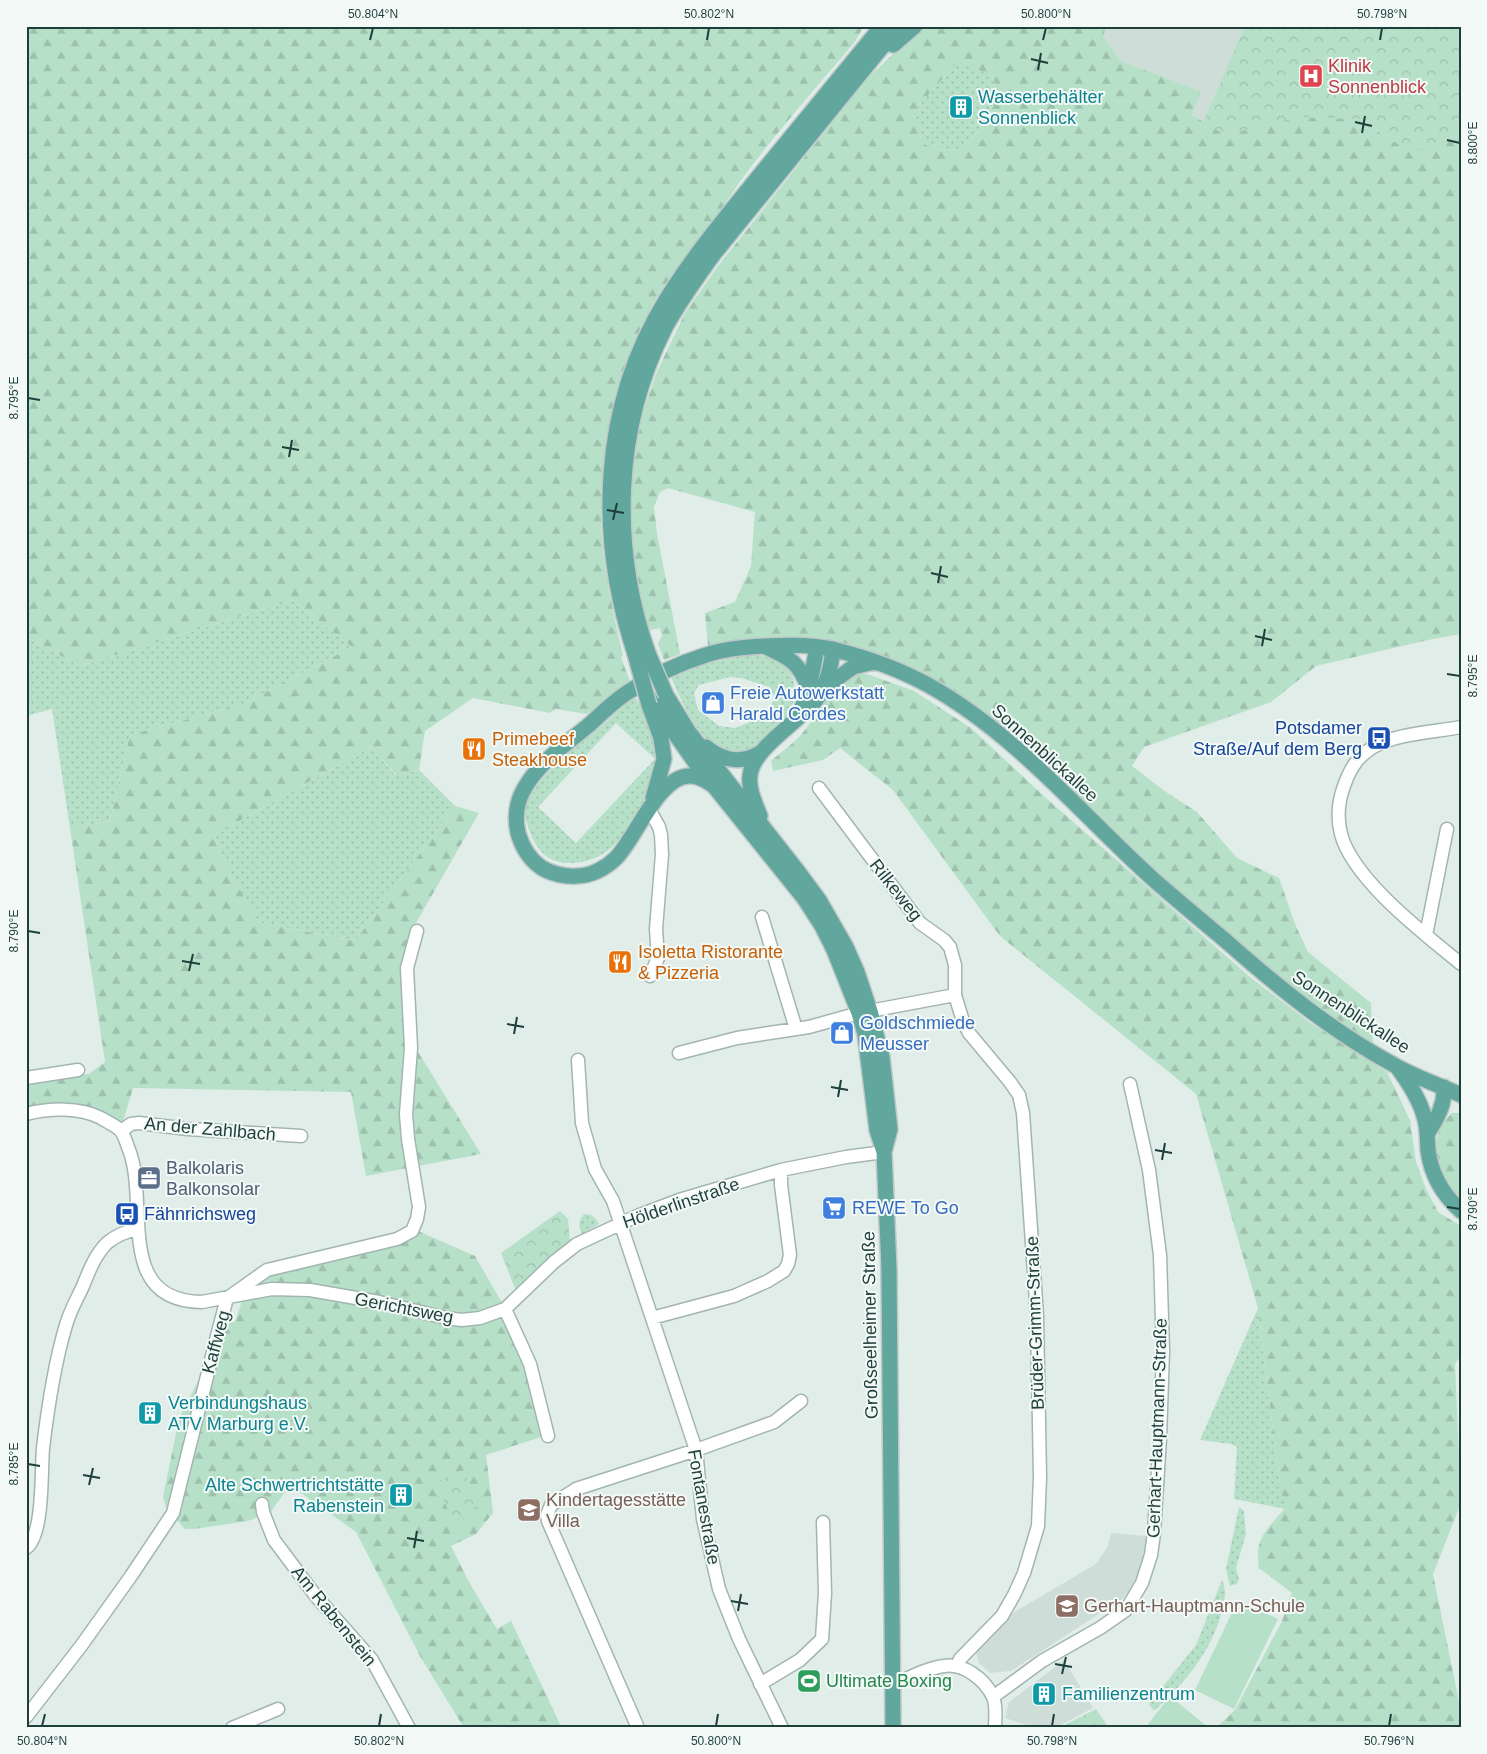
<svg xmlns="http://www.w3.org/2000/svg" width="1487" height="1754" font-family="Arial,sans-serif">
<defs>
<pattern id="grass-dots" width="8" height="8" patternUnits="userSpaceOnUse" patternTransform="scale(1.25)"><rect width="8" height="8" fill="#b7e0c8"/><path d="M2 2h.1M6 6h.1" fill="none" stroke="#9dc1ad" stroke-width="1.8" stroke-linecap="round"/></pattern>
<pattern id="forest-firs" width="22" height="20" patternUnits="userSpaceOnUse" patternTransform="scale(1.25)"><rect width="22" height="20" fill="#b7e0c8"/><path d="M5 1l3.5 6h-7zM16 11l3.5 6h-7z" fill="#9dc1ad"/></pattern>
<pattern id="park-crowns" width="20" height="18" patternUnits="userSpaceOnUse" patternTransform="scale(1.25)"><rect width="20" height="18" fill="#b7e0c8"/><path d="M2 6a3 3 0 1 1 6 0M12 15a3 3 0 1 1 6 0" fill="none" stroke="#9dc1ad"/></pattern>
</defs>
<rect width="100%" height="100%" fill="#e1ede9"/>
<!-- built -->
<path fill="#cfddd8" d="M1105,26H1461V127L1410,150L1385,137L1223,133L1192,115L1201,91L1121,61L1104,37Z
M1111,1533L1147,1536L1141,1567L1132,1586L1122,1599L1011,1671L990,1673L979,1663L975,1649L1011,1614L1096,1564L1108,1546Z
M1064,1660L1093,1708L1055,1728H1036L1005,1718L1009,1702Z"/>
<!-- grass -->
<path fill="url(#grass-dots)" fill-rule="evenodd" d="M957,63L980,69L994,81L997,97L980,130L956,151L924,145L913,112Z
M293,600L352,647L243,704L130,735L110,821L70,828L52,709L26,716V637L80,666Z
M744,655C758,655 777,654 787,665C790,668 791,673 792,676C805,708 767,755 733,752C711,751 695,727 686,710C681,698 674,687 671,675L706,664ZM730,677L741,678L770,687L775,698L767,714L736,728L719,726L698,710L694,693L699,685Z
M635,697L642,708H643C647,718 658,742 658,751C658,773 647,797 636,815C628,826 621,839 611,848C597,861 571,867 553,860C541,855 534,843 530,832C527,823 523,815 526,806C535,777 575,749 598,729C611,718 622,706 635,697ZM616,723L655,759L576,843L538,807Z
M371,747L395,775L419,770L455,806L355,941L258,922L223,859L214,835Z
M584,1214C592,1214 595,1217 599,1224L582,1234C578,1226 578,1221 584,1214Z
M1258,1308L1278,1473L1286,1509L1234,1499L1237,1447L1231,1444L1200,1440Z
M1239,1507L1244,1511L1246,1534L1236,1568L1239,1579L1237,1584L1230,1586L1226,1569Z
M1222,1580C1227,1592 1225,1597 1222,1610C1213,1650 1184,1684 1154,1711L1149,1704L1196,1645Z"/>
<!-- forest -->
<path fill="url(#forest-firs)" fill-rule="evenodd" d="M26,26H864L854,43C818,85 781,127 748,171C734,189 722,209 709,227C693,249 676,268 661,291C619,357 601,437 601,514C601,562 613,610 623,656L621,657L630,682L587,714L556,709L550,713L473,698L425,731L419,770L396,775L371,747L214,835L223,859L258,922L355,941L455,806L479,813L412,930L415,1047L481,1154L366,1176L351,1092L133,1088L122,1125L28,1108L29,1082L89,1074L105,1062L70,828L110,821L130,735L243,704L352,647L293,600L80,666L26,637Z
M922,26H1105L1104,37L1121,61L1201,91L1192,115L1223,133L1245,130L1299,117L1363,119L1385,137L1409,149L1449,139L1461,127V634L1428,640L1316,666L1271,702L1144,747L1132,766L1166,792L1197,812L1237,858L1279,878L1295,924L1308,952L1371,1003L1373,1046L1316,1006L1253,958L1172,887L1001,724L955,693L782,638L708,645L705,613L735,602L751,566L755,512L668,488L660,492L654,507L657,533L680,654L664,660L658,643L662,636L660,628L650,630L636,585L628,522L631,484L637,440L644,409L656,374L670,344L685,313L718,266L866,80ZM957,63L980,70L994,81L997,97L980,130L956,151L925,145L913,112Z
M852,674H867L914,691L971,728L1046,798L1250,977L1309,1022L1387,1072L1410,1120L1416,1162L1426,1189L1438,1212L1461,1226V1355L1455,1364L1461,1503L1433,1574L1461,1712V1728H1216L1235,1710L1282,1621L1292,1593L1259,1568C1254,1537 1267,1530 1285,1508L1278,1473L1258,1308L1196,1094L1000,936L893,790L840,748L823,760L773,771L771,761C781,752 793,744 801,735C818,714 830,691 852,674Z
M1452,1113H1461V1201C1451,1192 1442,1177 1437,1165C1431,1148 1439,1124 1452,1113Z
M418,1231L475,1256L505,1308L517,1337L544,1436L486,1455L493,1513L476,1534L451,1546L469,1582L497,1629L511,1621L562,1728H464L420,1656L356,1532L290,1485L267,1517L265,1514L248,1521L194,1529H185L178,1521L171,1518L167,1511L163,1497L179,1418L229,1322H235L247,1286L284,1267ZM442,1489L473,1492L471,1493L461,1515L441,1492L443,1491Z"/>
<!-- park -->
<path fill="url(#park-crowns)" d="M1245,26H1461V127L1449,139L1430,150H1410L1385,137L1363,119L1299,117L1245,130L1223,133L1203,123Z
M560,1211L568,1219L570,1241L516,1291L501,1253Z
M463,1470L473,1492L471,1493L477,1507L461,1515L464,1521L455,1525L440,1492L443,1490H440L436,1482Z
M1096,1709L1109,1728H1059Z"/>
<!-- pitch -->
<path fill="#b7e0c8" d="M1238,1600L1278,1619L1234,1709L1195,1690Z
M1170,1696L1209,1728H1145Z"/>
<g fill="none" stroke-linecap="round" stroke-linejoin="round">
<defs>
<path id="minor" d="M1461,727C1434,732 1404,733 1379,744C1360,753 1351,766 1344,786C1338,802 1337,818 1341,834C1353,880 1425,934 1461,964
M819,788L920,923L944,940L950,947L955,965V995L962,1018L969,1033L1010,1082L1019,1095L1023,1113L1037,1316L1040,1477L1038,1526L1024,1573L1014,1595L1002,1616L960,1659L957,1666
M649,809L659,827L661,835L662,854L656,929L658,958L650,976
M762,917L796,1029
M1426,935L1447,829
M679,1053L737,1038L809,1027L859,1013L955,995
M578,1060L582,1123L595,1169L613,1201L696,1450L703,1519L719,1589L739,1639L782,1728
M26,1078L78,1070
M26,1114C50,1108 79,1107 101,1118C107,1122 115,1125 120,1130C124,1134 126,1142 128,1147C151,1201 112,1301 202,1302L272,1289L310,1290L379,1302L446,1318L462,1320L480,1318L505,1309L554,1262L577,1244L637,1216L679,1200L781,1170L846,1157L884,1152
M121,1131L131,1124L139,1123L188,1129L301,1136
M505,1309L530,1364L548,1436
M652,1318L734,1296L768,1281L784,1271L788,1264L790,1255L781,1185V1170
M262,1504L263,1512L274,1540L315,1595L372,1660L409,1728
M26,1548C44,1536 41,1470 43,1448C48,1406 54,1365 66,1325C70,1311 77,1299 83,1286C89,1271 95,1255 107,1243C115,1236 128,1231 138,1229
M760,1684L800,1660L822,1639L825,1593L823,1522
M893,1685C909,1678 927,1668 944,1666C963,1663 985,1679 993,1697C997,1706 995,1718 995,1728
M993,1697L1042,1661L1100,1628L1126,1610L1142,1583L1151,1555L1154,1533L1160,1438L1163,1351L1160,1255L1149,1170L1130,1084
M26,1717L81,1646L131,1576L173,1513L217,1336L226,1302L229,1297L267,1270L397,1239L412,1231L417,1219L419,1207L408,1139L406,1114L411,1048L407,968L417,931
M232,1728L278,1709
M638,1728L548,1521L547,1515L551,1505L576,1489L696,1450L774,1422L801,1401"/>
<path id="major" d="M893,45L915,26
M768,648C792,659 799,663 809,689
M648,653C611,547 614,429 665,328C679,302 696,279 713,255L899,26
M635,654C596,536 600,407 666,300C695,253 730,212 764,170C803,122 843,74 882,26
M823,689L853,667L874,662
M666,695L688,731L796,869L819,900L846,947L857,972L870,1011L882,1057L890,1129L884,1152L889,1269L893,1728
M656,701L673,731L697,765L804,898L822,926L834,950L859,1013L865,1034L877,1130L884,1152
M649,705L661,738L664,759L653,798
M800,713L809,689L817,647
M706,747C722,761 742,764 760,753
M711,784C705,780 698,776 691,776C659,774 636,838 616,858C606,868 591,876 577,876C566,877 552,874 542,868C530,860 522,847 518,833C515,819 516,804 523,791C537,764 566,744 589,725C601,714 614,701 628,692C651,677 680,663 706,655C736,645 805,642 836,650C868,658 901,670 930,686C1017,735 1081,814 1154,880C1178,901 1202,921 1226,941C1278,987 1333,1032 1394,1065C1415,1077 1439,1085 1461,1095
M760,816C755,803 748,789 750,775C753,748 800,721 816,700C827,686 831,667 833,649
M1398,1068C1409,1083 1419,1098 1424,1116C1428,1128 1427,1138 1428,1150C1431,1174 1443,1195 1461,1211
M1428,1133C1437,1118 1445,1105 1444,1087"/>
</defs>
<!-- minor casing -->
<use href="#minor" stroke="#a3b5b1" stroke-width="15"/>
<!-- major casing -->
<use href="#major" stroke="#c0c9c8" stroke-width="18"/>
<!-- minor -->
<use href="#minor" stroke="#fff" stroke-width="12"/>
<!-- major -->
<use href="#major" stroke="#61a79e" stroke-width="15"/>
<defs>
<path id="major-bridge" d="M648,653L666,695
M635,654L649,705"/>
</defs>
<!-- major-bridge casing -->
<use href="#major-bridge" stroke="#c0c9c8" stroke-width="18" stroke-linecap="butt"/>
<!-- major-bridge -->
<use href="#major-bridge" stroke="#61a79e" stroke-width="15"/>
</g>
<!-- ticks -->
<path fill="none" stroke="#1f3f3b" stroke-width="2" d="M370,40L373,28M707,40L709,28M1043,40L1046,28M1380,40L1382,28M1031,59L1048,63M1038,70L1041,53M1355,122L1372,126M1362,133L1365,116M1447,140L1460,143M28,398L40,400M282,447L299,450M289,457L292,440M607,510L624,513M613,520L617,503M931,573L948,577M938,583L941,566M1255,636L1272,640M1262,646L1265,629M1447,674L1460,676M28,931L40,933M182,961L200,964M189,971L193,954M507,1024L524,1027M514,1034L517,1017M831,1087L848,1090M838,1097L841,1080M1155,1150L1172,1153M1162,1160L1165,1143M1447,1207L1460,1209M28,1464L40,1466M83,1475L100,1478M89,1485L93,1468M407,1538L424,1541M414,1548L417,1531M731,1601L748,1604M738,1611L741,1594M1055,1664L1072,1667M1062,1674L1066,1657M42,1726L45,1714M379,1726L381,1714M716,1726L718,1714M1052,1726L1054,1714M1389,1726L1391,1714"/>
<!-- icons -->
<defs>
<symbol id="hospital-square" viewBox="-11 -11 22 22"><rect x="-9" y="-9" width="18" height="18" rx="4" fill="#e0444e" stroke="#f2f9f6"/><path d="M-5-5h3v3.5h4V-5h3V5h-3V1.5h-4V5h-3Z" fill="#fff"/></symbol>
<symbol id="building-square" viewBox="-11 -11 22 22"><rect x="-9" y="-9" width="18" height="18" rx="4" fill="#0f9aa8" stroke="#f2f9f6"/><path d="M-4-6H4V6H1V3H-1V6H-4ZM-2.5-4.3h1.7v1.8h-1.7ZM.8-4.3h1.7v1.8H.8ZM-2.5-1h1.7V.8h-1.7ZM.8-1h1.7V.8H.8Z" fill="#fff"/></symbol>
<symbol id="shop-square" viewBox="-11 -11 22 22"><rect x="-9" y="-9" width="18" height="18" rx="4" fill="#3f7fe0" stroke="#f2f9f6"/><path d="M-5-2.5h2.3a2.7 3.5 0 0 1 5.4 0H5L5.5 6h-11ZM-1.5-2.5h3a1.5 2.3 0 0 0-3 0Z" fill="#fff"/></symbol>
<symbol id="bus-square" viewBox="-11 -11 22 22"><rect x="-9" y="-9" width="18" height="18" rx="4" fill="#1a4fb4" stroke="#f2f9f6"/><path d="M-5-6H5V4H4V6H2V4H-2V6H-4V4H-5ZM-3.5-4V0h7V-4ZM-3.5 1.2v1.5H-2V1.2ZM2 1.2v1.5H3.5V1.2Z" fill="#fff"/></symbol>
<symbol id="restaurant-square" viewBox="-11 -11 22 22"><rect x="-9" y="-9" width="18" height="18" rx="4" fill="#e8710a" stroke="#f2f9f6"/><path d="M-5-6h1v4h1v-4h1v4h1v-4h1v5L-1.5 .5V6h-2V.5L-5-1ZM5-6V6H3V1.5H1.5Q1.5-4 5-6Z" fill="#fff"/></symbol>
<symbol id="office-square" viewBox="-11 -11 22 22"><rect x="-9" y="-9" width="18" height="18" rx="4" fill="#5c6f8a" stroke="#f2f9f6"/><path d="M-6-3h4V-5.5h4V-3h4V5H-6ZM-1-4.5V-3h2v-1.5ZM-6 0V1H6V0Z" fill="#fff"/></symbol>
<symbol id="supermarket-square" viewBox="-11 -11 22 22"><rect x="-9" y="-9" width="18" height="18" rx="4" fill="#3f7fe0" stroke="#f2f9f6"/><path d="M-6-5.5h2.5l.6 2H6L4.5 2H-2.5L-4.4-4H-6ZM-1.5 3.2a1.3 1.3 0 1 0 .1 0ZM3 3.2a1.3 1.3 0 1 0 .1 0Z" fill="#fff"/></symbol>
<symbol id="school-square" viewBox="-11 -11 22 22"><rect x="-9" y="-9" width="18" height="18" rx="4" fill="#8d6e63" stroke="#f2f9f6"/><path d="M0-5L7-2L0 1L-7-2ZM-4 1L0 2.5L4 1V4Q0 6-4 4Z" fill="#fff"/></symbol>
<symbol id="stadium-square" viewBox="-11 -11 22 22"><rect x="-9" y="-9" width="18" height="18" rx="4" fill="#2e9e5b" stroke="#f2f9f6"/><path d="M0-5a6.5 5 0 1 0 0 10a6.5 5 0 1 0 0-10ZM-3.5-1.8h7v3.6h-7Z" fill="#fff"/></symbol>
</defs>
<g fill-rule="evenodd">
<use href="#hospital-square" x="1297" y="62" width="28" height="28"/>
<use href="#building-square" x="947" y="93" width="28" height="28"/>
<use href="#shop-square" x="699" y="689" width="28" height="28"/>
<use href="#bus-square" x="1365" y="724" width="28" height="28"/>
<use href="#restaurant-square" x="460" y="735" width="28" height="28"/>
<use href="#restaurant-square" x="606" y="948" width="28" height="28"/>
<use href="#shop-square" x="828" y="1019" width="28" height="28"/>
<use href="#office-square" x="135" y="1164" width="28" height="28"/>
<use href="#supermarket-square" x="820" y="1194" width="28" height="28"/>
<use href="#bus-square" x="113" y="1200" width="28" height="28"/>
<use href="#building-square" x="136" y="1399" width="28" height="28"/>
<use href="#building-square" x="387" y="1481" width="28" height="28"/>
<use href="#school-square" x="515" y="1496" width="28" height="28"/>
<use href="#school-square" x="1053" y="1592" width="28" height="28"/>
<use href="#stadium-square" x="795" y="1667" width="28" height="28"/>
<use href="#building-square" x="1030" y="1680" width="28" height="28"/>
</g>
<g text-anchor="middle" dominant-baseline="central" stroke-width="4" stroke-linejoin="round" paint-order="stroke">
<!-- health labels -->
<g font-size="18" fill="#be3a42" stroke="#f2f9f6" text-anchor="start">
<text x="1328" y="66">Klinik<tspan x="1328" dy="21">Sonnenblick</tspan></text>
</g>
<!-- culture labels -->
<g font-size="18" fill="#0d838f" stroke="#f2f9f6" text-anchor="start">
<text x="978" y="97">Wasserbehälter<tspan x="978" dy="21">Sonnenblick</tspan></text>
<text x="168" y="1403">Verbindungshaus<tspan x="168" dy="21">ATV Marburg e.V.</tspan></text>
<text x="384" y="1485" text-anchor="end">Alte Schwertrichtstätte<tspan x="384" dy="21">Rabenstein</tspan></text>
<text x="1062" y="1694">Familienzentrum</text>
</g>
<!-- shop labels -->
<g font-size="18" fill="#366cbe" stroke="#f2f9f6" text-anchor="start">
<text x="730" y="693">Freie Autowerkstatt<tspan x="730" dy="21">Harald Cordes</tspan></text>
<text x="860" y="1023">Goldschmiede<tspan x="860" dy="21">Meusser</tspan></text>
<text x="852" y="1208">REWE To Go</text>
</g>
<!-- transit labels -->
<g font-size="18" fill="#164399" stroke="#f2f9f6" text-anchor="end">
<text x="1362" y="728">Potsdamer<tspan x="1362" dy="21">Straße/Auf dem Berg</tspan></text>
<text x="144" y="1214" text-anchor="start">Fähnrichsweg</text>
</g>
<!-- food labels -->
<g font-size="18" fill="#c56008" stroke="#f2f9f6" text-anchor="start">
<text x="492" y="739">Primebeef<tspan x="492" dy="21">Steakhouse</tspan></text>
<text x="638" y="952">Isoletta Ristorante<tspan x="638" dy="21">&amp; Pizzeria</tspan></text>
</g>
<!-- street labels -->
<g font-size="18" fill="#1f3f3b" stroke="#f2f9f6">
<text transform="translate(1045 753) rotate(42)">Sonnenblickallee</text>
<text transform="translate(896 890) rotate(52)">Rilkeweg</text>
<text transform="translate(1351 1012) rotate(33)">Sonnenblickallee</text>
<text transform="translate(210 1129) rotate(5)">An der Zahlbach</text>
<text transform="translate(681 1203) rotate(-19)">Hölderlinstraße</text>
<text transform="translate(404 1308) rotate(11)">Gerichtsweg</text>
<text transform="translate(1035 1323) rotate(-92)">Brüder-Grimm-Straße</text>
<text transform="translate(870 1325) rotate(-91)">Großseelheimer Straße</text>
<text transform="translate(216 1342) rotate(-75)">Kaffweg</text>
<text transform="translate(1157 1428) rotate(-88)">Gerhart-Hauptmann-Straße</text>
<text transform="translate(704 1507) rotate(80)">Fontanestraße</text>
<text transform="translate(334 1616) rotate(51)">Am Rabenstein</text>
</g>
<!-- service labels -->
<g font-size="18" fill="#4e5e75" stroke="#f2f9f6" text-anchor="start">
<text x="166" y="1168">Balkolaris<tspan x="166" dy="21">Balkonsolar</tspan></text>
</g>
<!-- education labels -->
<g font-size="18" fill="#785e54" stroke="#f2f9f6" text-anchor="start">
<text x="546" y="1500">Kindertagesstätte<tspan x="546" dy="21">Villa</tspan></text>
<text x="1084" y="1606">Gerhart-Hauptmann-Schule</text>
</g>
<!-- leisure labels -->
<g font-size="18" fill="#27864d" stroke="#f2f9f6" text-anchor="start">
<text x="826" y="1681">Ultimate Boxing</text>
</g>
</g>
<!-- border -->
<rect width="1487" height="1754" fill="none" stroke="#f2f9f6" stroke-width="55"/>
<rect x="28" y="28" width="1432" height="1698" fill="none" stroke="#1f3f3b" stroke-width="2"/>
<g font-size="12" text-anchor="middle" fill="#1f3f3b">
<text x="373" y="18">50.804°N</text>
<text x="709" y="18">50.802°N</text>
<text x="1046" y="18">50.800°N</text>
<text x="1382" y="18">50.798°N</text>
<text transform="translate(1473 143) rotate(-90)" y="4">8.800°E</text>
<text transform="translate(14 398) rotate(-90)" y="4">8.795°E</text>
<text transform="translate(1473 676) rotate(-90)" y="4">8.795°E</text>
<text transform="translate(14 931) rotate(-90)" y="4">8.790°E</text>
<text transform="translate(1473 1209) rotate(-90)" y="4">8.790°E</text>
<text transform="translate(14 1464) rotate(-90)" y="4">8.785°E</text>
<text x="42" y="1745">50.804°N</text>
<text x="379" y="1745">50.802°N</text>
<text x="716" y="1745">50.800°N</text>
<text x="1052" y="1745">50.798°N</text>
<text x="1389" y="1745">50.796°N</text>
</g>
</svg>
